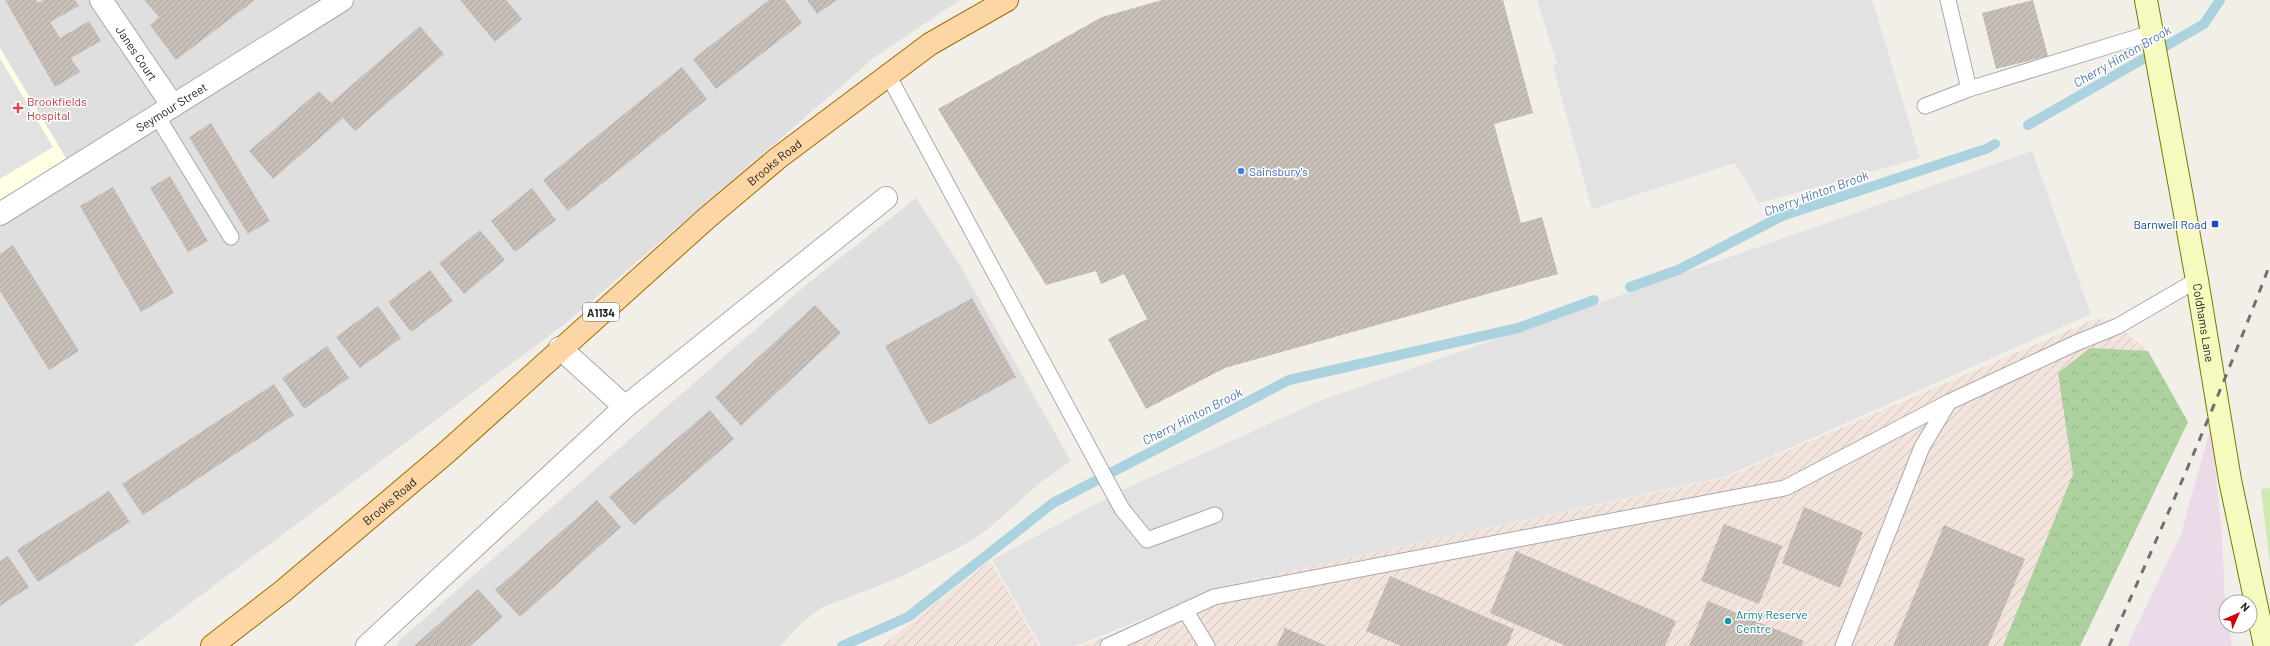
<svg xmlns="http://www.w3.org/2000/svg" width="2270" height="646" font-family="Barlow,sans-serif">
<defs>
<pattern id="military-furrows" width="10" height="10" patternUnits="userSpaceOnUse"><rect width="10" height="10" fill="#f3e3dd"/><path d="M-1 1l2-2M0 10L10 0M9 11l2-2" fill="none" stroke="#d0c2bd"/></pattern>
<pattern id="forest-crowns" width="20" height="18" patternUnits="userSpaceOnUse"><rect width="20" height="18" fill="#add19e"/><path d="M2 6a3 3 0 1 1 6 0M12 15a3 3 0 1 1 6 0" fill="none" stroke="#95b388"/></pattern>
<pattern id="building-hatch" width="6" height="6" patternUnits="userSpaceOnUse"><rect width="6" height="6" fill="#c7bfb8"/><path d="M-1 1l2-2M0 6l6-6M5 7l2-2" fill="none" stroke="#aba49e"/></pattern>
</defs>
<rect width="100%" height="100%" fill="#f2efe9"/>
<!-- residential -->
<path fill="#e0dfdf" d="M0,0H960L875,57L566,323L133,646H0Z
M916,198L958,262L1071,461L1041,482L988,529L962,546L896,579L821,608L803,622L780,646H396L400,640L806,285Z"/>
<!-- industrial -->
<path fill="#ebdbe8" d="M2211,426L2222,535L2226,626H2229L2232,646H2127L2181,534Z"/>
<!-- education -->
<path fill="#ffffe5" d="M0,48L72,168L0,214Z"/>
<!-- military -->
<path fill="url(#military-furrows)" d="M2097,318L2118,326L2148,351L2188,422L2080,646H1083L1233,583L1725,478Z
M990,561L1039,646H882Z"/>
<!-- grass -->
<path fill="#cdebb0" d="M2270,488V564L2261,489Z"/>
<!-- forest -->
<path fill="url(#forest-crowns)" d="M2090,348L2148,351L2188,422L2080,646H2003L2073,474L2058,373Z"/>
<!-- parking -->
<path fill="#e2e2e2" d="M1537,0H1872L1920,158L1759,203L1735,163L1592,209L1553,66L1557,64Z
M0,58L53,147L0,179Z
M2032,151L2091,314L1724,477L1233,583L1075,646H1041L992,560L1118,492L1322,400Z"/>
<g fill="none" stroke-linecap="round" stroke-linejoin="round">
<!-- stream -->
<path stroke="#aad3df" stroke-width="10" d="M2028,125L2204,24L2220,0
M1630,287L1678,270L1782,216L1986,149L1995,144
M842,646L908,617L1053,503L1289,380L1518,328L1594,300"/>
</g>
<!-- building -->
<path fill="url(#building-hatch)" d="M5,0H36L38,3L44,0H75L79,6L50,22L60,38L89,21L101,41L71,58L80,72L55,87Z
M144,0H255L176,60L150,25L159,17Z
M460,0H506L522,19L495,42Z
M769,0H785L802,23L716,89L693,59Z
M807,0H837L817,14Z
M1162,0H1503L1533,113L1494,124L1521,223L1542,217L1558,274L1225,368L1146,409L1108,339L1147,319L1124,274L1101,284L1096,271L1046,285L938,109L1102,17Z
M2033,0L2048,56L1996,69L1982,13Z
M420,26L444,54L355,131L343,118L273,179L249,151L319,91L331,103Z
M682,67L707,99L568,211L543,180Z
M211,123L270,221L248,234L189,137Z
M170,176L208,241L188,252L150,188Z
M113,187L174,293L141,312L80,206Z
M532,188L556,220L515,252L491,221Z
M480,230L505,260L464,294L439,263Z
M13,245L79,351L49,370L0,291V254Z
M430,270L453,301L411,332L388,302Z
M972,298L1016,377L929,425L885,346Z
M815,305L841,333L741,426L715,397Z
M378,306L401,338L360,368L336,337Z
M327,346L349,378L304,409L282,378Z
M274,384L294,415L143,515L122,484Z
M710,410L734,439L634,525L609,497Z
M109,491L130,522L38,582L17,550Z
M597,500L621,527L520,617L495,590Z
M1804,507L1863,532L1840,588L1782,563Z
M1724,524L1782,546L1759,604L1701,581Z
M1944,525L2025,559L1988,646H1893Z
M1516,551L1676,621L1665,646H1566L1490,613Z
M8,556L29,587L0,606V561Z
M1390,576L1514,629L1507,646H1401L1366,631Z
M478,589L503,617L478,639L470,646H414Z
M1708,601L1804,641L1802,646H1689Z
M1285,628L1327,646H1277Z"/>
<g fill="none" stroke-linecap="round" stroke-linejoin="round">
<defs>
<path id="lane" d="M1948,0L1969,89
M888,75L1122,509L1147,540L1215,515
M1925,106L1969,89L2151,33
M157,116L231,237
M1185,610L1207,646
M1108,646L1214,597L1785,488L1949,402
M1843,646L1922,447L1949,402L2076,343L2118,326L2197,280"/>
<g id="street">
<path id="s1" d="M101,0L173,106"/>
<path id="s2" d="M0,214L342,0"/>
<path d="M560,348L625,407"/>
<path d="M367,646L625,407L886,198"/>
</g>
<g id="secondary">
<path id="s3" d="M2146,0L2197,280L2230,480L2265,646"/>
</g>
<g id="primary">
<path id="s4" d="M212,646L283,591L447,452L708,217L778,158L930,44L1007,0"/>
</g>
</defs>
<!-- lane casing -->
<use href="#lane" stroke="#a9a9a9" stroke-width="17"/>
<!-- street casing -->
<use href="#street" stroke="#a9a9a9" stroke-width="24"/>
<!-- secondary casing -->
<use href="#secondary" stroke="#707d05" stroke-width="24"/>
<!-- primary casing -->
<use href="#primary" stroke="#a06b00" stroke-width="24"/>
<!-- lane -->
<use href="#lane" stroke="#fff" stroke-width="15"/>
<!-- street -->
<use href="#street" stroke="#fff" stroke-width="22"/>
<!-- secondary -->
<use href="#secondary" stroke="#f7fabf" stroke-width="22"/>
<!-- primary -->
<use href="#primary" stroke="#fcd6a4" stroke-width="22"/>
<!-- rail -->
<path stroke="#707070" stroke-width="3" stroke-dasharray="8 8" stroke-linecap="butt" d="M2109,646C2166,520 2221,393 2270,264"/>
</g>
<!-- markers -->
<path fill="#e0444e" stroke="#fff" stroke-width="1.5" d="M16 102h4v4h4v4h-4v4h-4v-4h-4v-4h4z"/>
<circle fill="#3f7fe0" stroke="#fff" stroke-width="1.5" cx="1241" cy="171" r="4"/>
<rect fill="#1a4fb4" stroke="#fff" stroke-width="1.5" x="2211" y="220" width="8" height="8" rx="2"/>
<circle fill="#0f9aa8" stroke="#fff" stroke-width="1.5" cx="1728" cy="621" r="4"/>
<g text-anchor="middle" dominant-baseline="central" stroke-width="3" stroke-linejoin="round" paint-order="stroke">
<!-- shield labels -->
<rect fill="#fff" stroke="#646464" stroke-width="1" x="583" y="303" width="36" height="18" rx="3"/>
<g font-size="11" font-weight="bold" fill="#222">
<text x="601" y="312">A1134</text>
</g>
<!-- street labels -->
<g font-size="12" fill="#222" stroke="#fff">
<text stroke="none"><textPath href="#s1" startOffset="64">Janes Court</textPath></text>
<text stroke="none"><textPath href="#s2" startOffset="202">Seymour Street</textPath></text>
<text stroke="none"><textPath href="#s4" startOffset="742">Brooks Road</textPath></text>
<text stroke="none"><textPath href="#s3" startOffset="328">Coldhams Lane</textPath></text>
<text stroke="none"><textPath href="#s4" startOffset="229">Brooks Road</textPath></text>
</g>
<!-- health labels -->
<g font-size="12" fill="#be3a42" stroke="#fff" text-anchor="start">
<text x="27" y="101">Brookfields<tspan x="27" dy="14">Hospital</tspan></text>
</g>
<!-- shop labels -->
<g font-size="12" fill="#366cbe" stroke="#fff" text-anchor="start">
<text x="1249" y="171">Sainsbury's</text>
</g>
<!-- transit labels -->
<g font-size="12" fill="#164399" stroke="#fff" text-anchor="end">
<text x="2207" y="224">Barnwell Road</text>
</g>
<!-- culture labels -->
<g font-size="12" fill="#0d838f" stroke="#fff" text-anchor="start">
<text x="1736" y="614">Army Reserve<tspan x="1736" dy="14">Centre</tspan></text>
</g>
<!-- water labels -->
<g font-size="13" font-style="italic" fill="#4a7aab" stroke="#fff">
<text transform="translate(2122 56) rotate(-30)">Cherry Hinton Brook</text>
<text transform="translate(1816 193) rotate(-20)">Cherry Hinton Brook</text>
<text transform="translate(1192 416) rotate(-27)">Cherry Hinton Brook</text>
</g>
</g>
<!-- north arrow -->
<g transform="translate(2238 614) rotate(45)"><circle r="19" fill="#ffffff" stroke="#a7a7a7"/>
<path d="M0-3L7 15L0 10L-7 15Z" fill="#d40000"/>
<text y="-6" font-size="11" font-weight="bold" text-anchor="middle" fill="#222222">N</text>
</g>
</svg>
